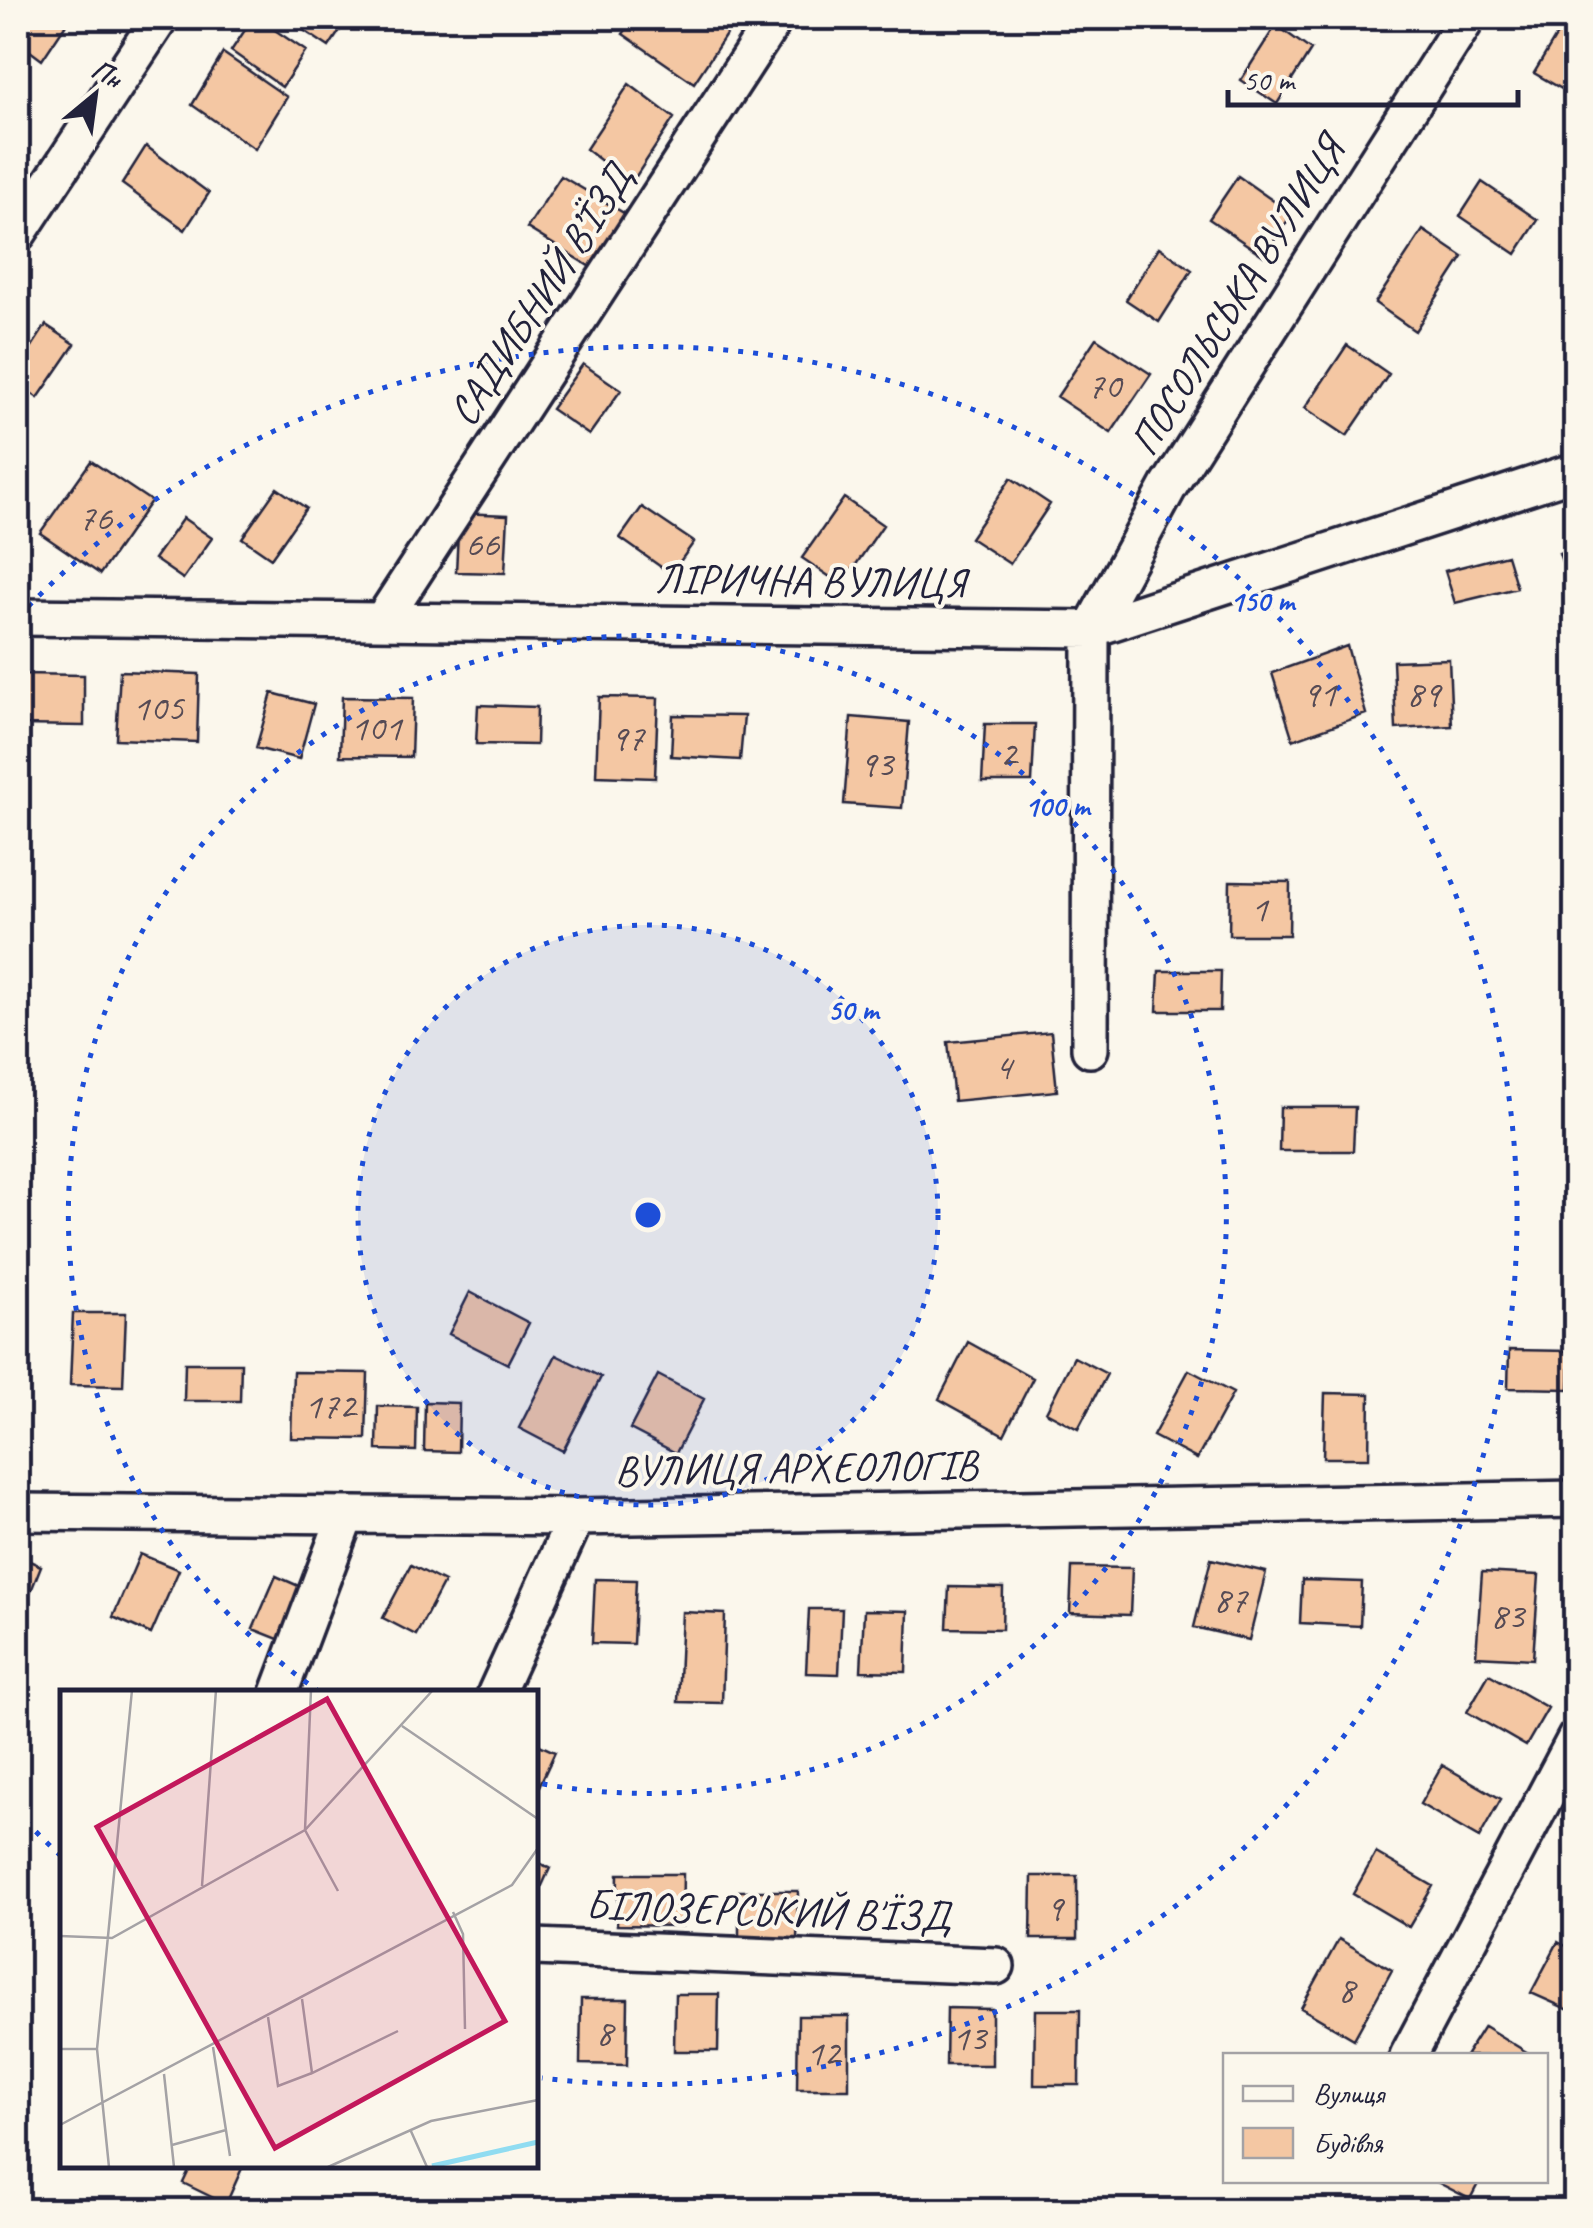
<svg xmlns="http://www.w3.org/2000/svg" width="1593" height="2228" font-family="Caveat,sans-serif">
<rect width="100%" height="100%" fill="#fbf7ec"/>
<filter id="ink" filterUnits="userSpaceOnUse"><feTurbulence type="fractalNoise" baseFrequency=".01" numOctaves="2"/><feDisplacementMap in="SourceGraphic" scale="20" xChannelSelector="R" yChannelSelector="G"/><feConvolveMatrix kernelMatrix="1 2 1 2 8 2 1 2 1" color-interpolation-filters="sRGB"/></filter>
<g filter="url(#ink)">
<!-- building -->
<path fill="#f4c7a3" stroke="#22223b" stroke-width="2.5" d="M18,18H70L42,60L18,42Z
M253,18H257L306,51L282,87L231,51Z
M285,18H348L329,47Z
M634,18H717L731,27L694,83L623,34Z
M1567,18H1576V97L1534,73Z
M1276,25L1311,50L1277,104L1241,80Z
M223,53L287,97L255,149L192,105Z
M629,84L674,118L631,184L586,149Z
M146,146L209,193L185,230L122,184Z
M561,176L627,215L592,268L527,228Z
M1238,176L1292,214L1264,256L1209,219Z
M1482,182L1538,220L1516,254L1460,216Z
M1423,230L1463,257L1415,331L1375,303Z
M1159,247L1192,270L1159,322L1126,300Z
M46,325L75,344L38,398L18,384V368Z
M1096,338L1151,374L1111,433L1057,397Z
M1347,345L1389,374L1347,436L1305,408Z
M583,364L621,390L589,435L551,409Z
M91,461L151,501L100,574L40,533Z
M1011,478L1050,504L1010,564L970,538Z
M277,488L306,508L271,558L242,538Z
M844,498L883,525L842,585L802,558Z
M642,507L694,542L671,574L620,538Z
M459,513L508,515L505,573L456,572Z
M183,518L212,538L183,579L154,559Z
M1576,547V599H1575L1559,553Z
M1507,555L1517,588L1455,603L1445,571Z
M1347,646L1366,714L1293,740L1272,673Z
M1449,659L1452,726L1396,729L1393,661Z
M120,671L199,674L197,742L116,739Z
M21,674L84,675V726L21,725Z
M272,693L314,704L299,759L256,748Z
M342,697L413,698L411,757L340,756Z
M599,697L658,698L655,778L596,776Z
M478,705L537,707L536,745L476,744Z
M673,715L744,716L740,760L671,756Z
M851,717L909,722L902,808L844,804Z
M985,724H1035L1032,782H982Z
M1230,881L1290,882L1289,935H1229Z
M1159,971H1221L1220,1011H1157Z
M1051,1032L1057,1091L954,1101L948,1042Z
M1280,1107H1355L1353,1151H1279Z
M470,1292L529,1323L508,1364L449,1334Z
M73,1313H126L123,1386L70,1385Z
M968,1342L1033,1378L1004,1435L939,1399Z
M1509,1350L1570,1351L1569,1389L1508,1388Z
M556,1355L601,1377L563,1451L519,1428Z
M1074,1357L1107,1374L1078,1429L1046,1412Z
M185,1363H241L240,1401H184Z
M1189,1370L1233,1393L1197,1459L1153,1436Z
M293,1372L368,1373L366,1439L291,1438Z
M658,1375L704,1399L676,1453L630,1429Z
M1325,1393L1370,1394L1369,1458H1323Z
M425,1402L459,1403L458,1452L424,1451Z
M378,1406L417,1407L416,1451L377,1450Z
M140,1554L179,1570L151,1634L113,1617Z
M18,1556L41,1566L19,1621H18Z
M1211,1559L1266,1572L1249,1640L1194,1627Z
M411,1565L444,1582L416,1635L383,1618Z
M1072,1567L1132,1568L1130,1615L1070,1613Z
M1482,1572L1539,1575L1533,1659L1476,1656Z
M276,1576L310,1591L288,1643L253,1629Z
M595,1579L636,1580L633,1644L592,1643Z
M1302,1580L1362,1582L1360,1626L1300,1623Z
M949,1587L1003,1588L1002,1629L947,1628Z
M809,1609H842L839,1674L806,1673Z
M864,1610L908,1611L906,1672L861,1671Z
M682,1612L725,1614L722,1703L678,1702Z
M1489,1674L1548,1708L1526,1746L1467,1712Z
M535,1743L555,1752L535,1795Z
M1442,1765L1501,1799L1479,1838L1420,1804Z
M1376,1853L1433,1886L1409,1927L1353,1894Z
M535,1861L550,1868L535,1901Z
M618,1874H683L682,1926L617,1925Z
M1032,1876H1077V1939H1031Z
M739,1891H798L797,1942H739Z
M1339,1939L1392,1970L1354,2039L1301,2008Z
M1558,1942L1576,1951V2013L1531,1993Z
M675,1994H719L718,2051H674Z
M581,1999H628L627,2065L580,2064Z
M947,2008L992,2009V2065H946Z
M1035,2010H1080L1079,2085H1034Z
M798,2016H849V2089H797Z
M1484,2026L1533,2056H1465Z
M191,2166H243L226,2204L183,2183Z
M1433,2180H1480L1470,2199Z"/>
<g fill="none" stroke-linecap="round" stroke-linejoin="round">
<defs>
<path id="street" d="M18,233L160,18
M18,617L1091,629L1576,471
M382,621L775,18
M1090,1049L1091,629L1169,486L1467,18
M18,1512L576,1517L1576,1499
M279,1693L346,1515
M496,1693L576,1517
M535,1947L996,1966
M1408,2056L1576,1738"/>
</defs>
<!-- street casing -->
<use href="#street" stroke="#22223b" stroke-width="42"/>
<!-- street -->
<use href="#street" stroke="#fbf7ec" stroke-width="35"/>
</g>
</g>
<!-- distance rings -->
<circle cx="648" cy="1215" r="290" fill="#1d4ed8" fill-opacity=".12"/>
<g fill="none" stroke="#1d4ed8" stroke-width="5" stroke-dasharray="5 10">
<circle cx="648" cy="1215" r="290"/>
<path d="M320 1692A579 579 0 1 1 538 1783"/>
<path d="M61 1856A869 869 0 0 1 18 1813M18 617A869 869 0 1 1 542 2078"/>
</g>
<g text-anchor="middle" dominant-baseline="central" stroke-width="8" stroke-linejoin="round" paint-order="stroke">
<!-- number labels -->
<g font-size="38" fill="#564b55">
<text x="1104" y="385">70</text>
<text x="95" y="517">76</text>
<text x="482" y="543">66</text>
<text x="1319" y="693">91</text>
<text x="1423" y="693">89</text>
<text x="158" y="707">105</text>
<text x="376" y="727">101</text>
<text x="627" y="737">97</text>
<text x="1008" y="753">2</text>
<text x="876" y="763">93</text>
<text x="1259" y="908">1</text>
<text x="1003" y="1066">4</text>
<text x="330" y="1405">172</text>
<text x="1230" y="1599">87</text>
<text x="1507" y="1615">83</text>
<text x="1054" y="1907">9</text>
<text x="1346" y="1989">8</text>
<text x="604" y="2032">8</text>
<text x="969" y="2037">13</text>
<text x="823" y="2052">12</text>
</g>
<!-- street labels -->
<g font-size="42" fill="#22223b" stroke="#fbf7ec">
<text transform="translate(541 295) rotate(-57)">САДИБНИЙ В’ЇЗД</text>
<text transform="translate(1237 296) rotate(-58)">ПОСОЛЬСЬКА ВУЛИЦЯ</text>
<text transform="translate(810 581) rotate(1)">ЛІРИЧНА ВУЛИЦЯ</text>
<text transform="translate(796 1468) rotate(-1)">ВУЛИЦЯ АРХЕОЛОГІВ</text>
<text transform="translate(768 1911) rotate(2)">БІЛОЗЕРСЬКИЙ В'ЇЗД</text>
</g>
</g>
<!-- overview -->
<g transform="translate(60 1690)">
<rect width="478" height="478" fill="#fbf7ec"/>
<path fill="none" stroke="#90dcf1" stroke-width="5" d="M372,476L478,452"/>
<path fill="none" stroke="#a4a2a5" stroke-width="2.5" d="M251,0L245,140L278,201M342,36L478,129M142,196L156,0M393,222L403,244L405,339M0,246L52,248L245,140L373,0M242,309L252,383L338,341M208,327L218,396L252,383M153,357L170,466M0,359H37M104,384L114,477M0,435L452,195L478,158M350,439L367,477M112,455L166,440M49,477L37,359L72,0M268,477L371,431L478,410"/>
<path fill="#c2185b" fill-opacity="0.15" stroke="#c2185b" stroke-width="5" d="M267,9L445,331L215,458L37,137Z"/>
<rect width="478" height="478" fill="none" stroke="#22223b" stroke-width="5"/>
</g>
<circle cx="648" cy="1215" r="15" fill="#1d4ed8" stroke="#fbf7ec" stroke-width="5"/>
<g font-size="30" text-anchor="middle" font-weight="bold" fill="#1d4ed8" stroke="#fbf7ec" stroke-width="8" stroke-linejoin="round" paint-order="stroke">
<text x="1262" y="611">150 m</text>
<text x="1057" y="816">100 m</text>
<text x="853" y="1020">50 m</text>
</g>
<!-- margin -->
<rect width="1593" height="2228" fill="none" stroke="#fbf7ec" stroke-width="60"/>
<rect x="30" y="30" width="1533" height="2168" fill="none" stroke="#22223b" stroke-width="4" filter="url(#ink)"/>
<!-- legend -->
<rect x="1223" y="2053" width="325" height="130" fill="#fbf7ec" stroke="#a4a2a5" stroke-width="2.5"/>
<rect x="1243" y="2086" width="50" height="15" fill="#fbf7ec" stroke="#a4a2a5" stroke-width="2.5"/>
<text x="1313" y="2103" font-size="30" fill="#22223b">Вулиця</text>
<rect x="1243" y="2128" width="50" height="30" fill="#f4c7a3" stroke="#a4a2a5" stroke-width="2.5"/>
<text x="1313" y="2153" font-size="30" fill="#22223b">Будівля</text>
<!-- north arrow -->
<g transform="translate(95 95) rotate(29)" stroke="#fbf7ec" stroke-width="8" paint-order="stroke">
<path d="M0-8L18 38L0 25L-18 38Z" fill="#22223b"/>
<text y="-15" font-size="28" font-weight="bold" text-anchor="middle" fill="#22223b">Пн</text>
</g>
<!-- scale -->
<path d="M1228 90v15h290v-15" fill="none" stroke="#22223b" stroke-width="5"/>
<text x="1243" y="90" font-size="30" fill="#22223b" stroke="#fbf7ec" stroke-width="8" paint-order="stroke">50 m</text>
</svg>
